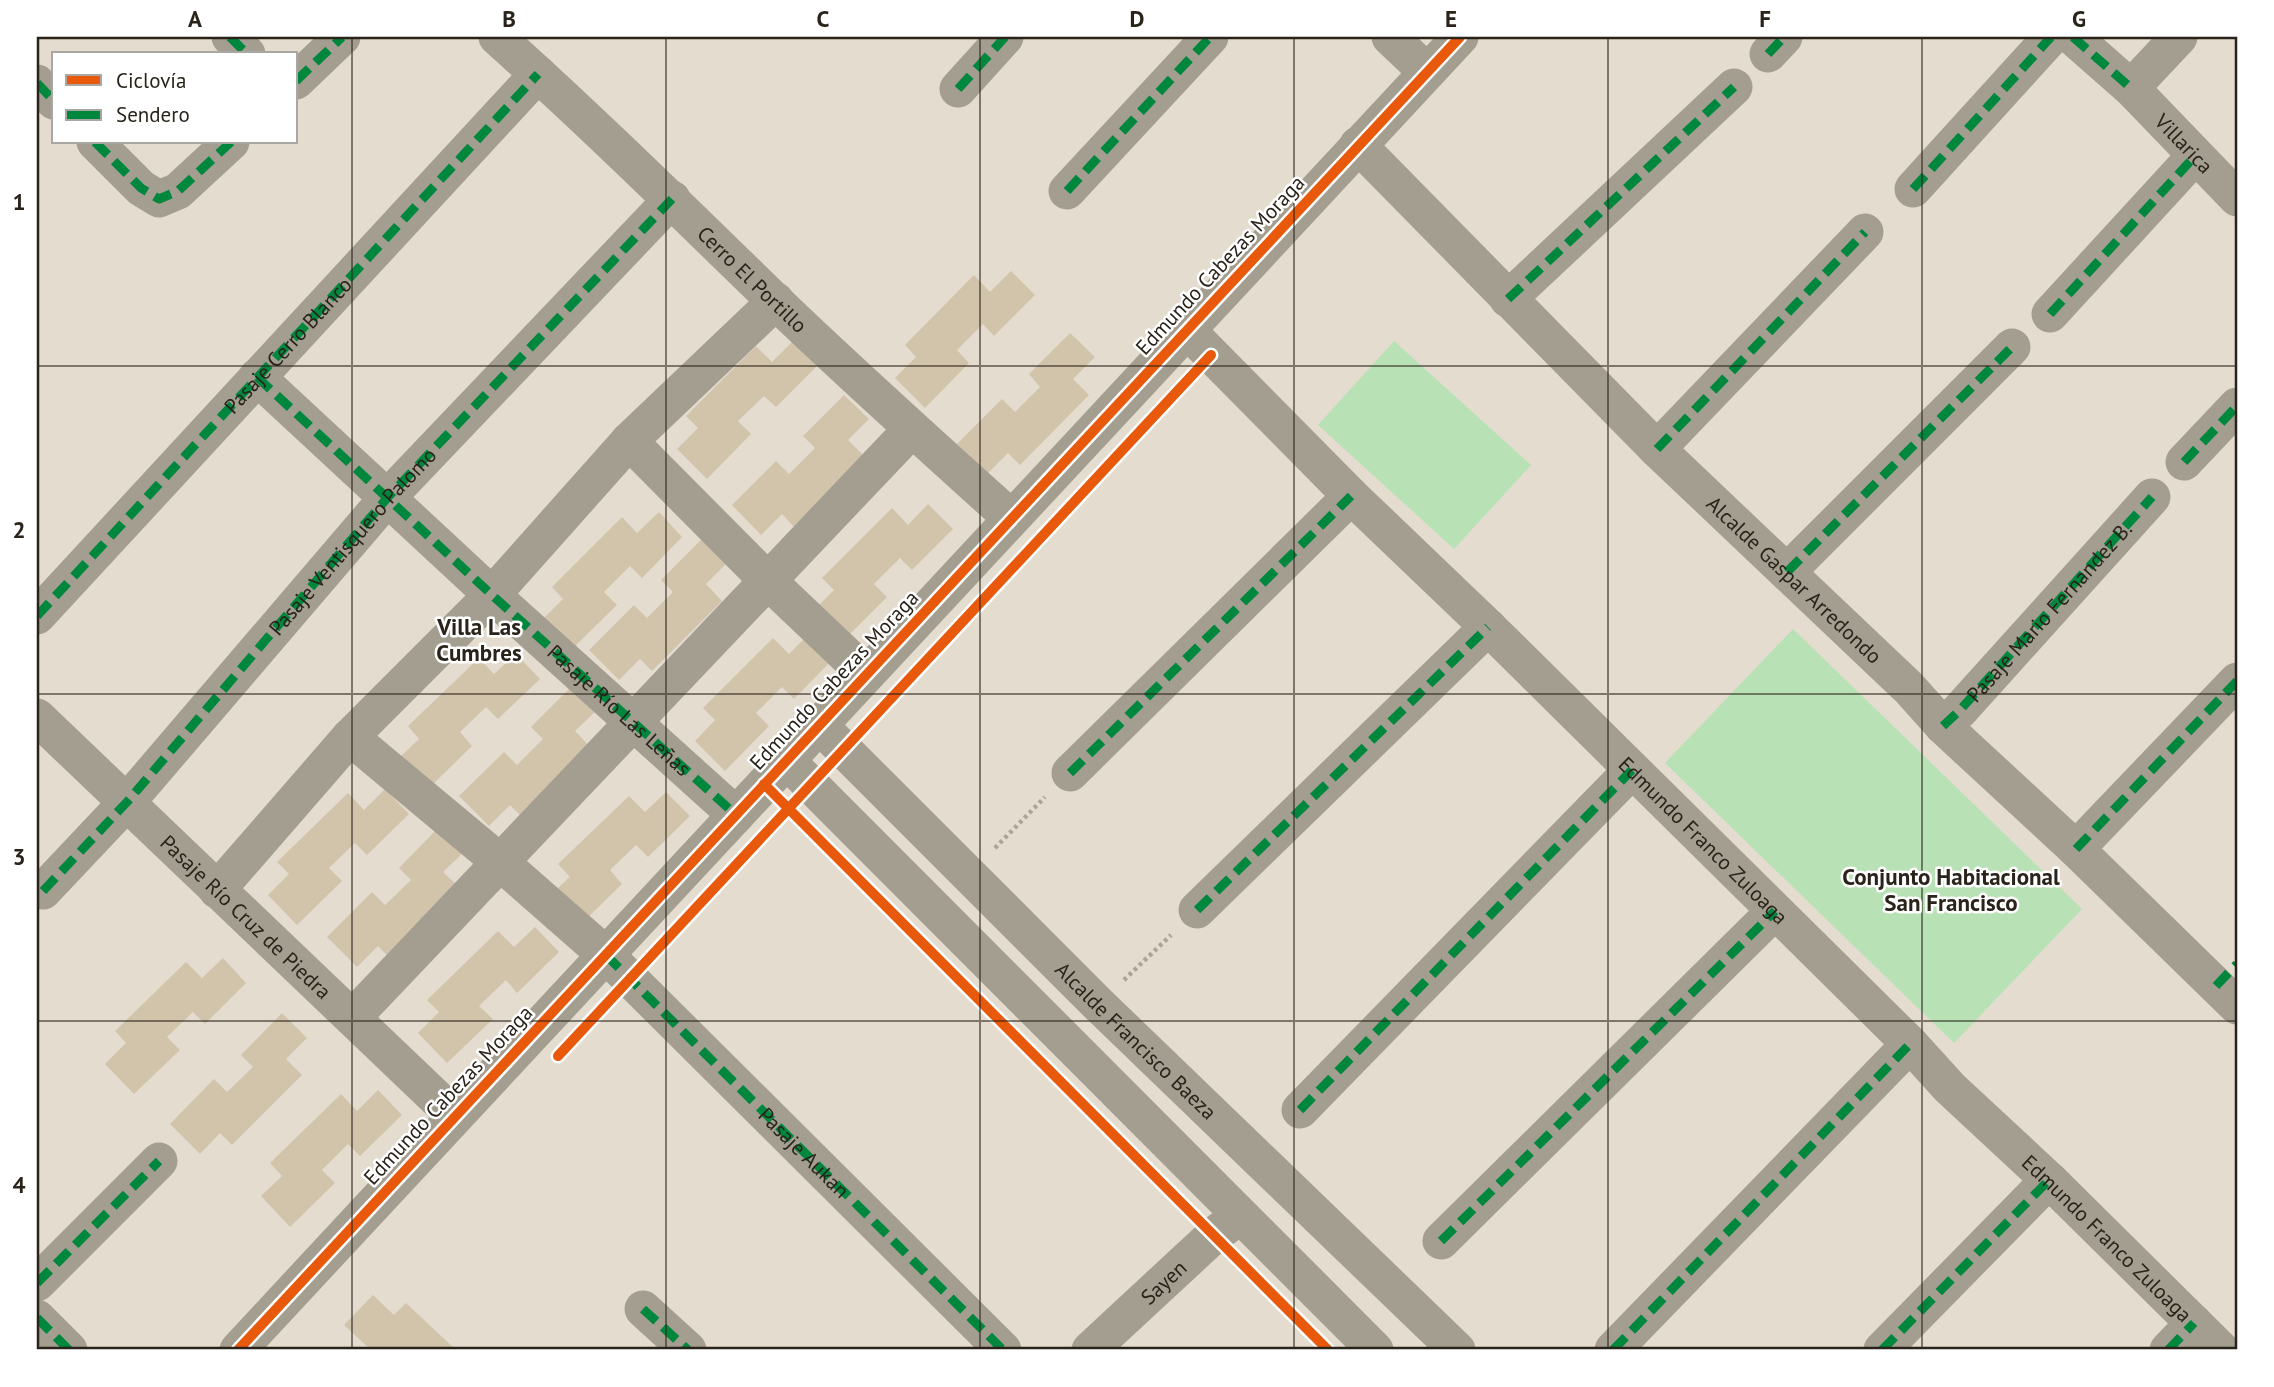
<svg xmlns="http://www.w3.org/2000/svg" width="2274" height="1387" font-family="'PT Sans',sans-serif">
<rect width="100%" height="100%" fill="#e4dcce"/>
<!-- green -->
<path fill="#b8e2b5" d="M1394,341L1531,465L1454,549L1318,425Z
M1793,629L2082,909L1954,1043L1665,763Z"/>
<!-- building -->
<path fill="#d2c4ab" d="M1011,271L1035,295L994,336L983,324L957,350L969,363L925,408L895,378L916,357L905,345L974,275L990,292Z
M1070,333L1095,357L1073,379L1089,395L1020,465L1008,453L987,474L957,444L1002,399L1015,412L1040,387L1029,374Z
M793,341L817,366L776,407L764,396L738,421L751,434L707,479L677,449L698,428L686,416L756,346L772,362Z
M844,395L869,419L848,440L864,456L794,527L782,514L761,535L732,505L776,461L789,474L815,448L803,436Z
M928,504L953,529L912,570L900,558L874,584L887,597L843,641L813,611L834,590L822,578L892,508L908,525Z
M659,512L682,537L642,578L630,566L604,592L617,605L572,649L542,620L563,599L552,587L622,517L637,533Z
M702,539L727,563L706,584L722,601L652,671L640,659L619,680L589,650L634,605L647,618L673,592L661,580Z
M810,633L835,657L794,699L782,687L756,713L769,726L725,771L695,741L715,720L703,708L773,638L789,654Z
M516,654L540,679L498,719L486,707L460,732L472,746L428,789L398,759L419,739L408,726L479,658L494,674Z
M572,686L597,710L575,731L591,748L522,817L510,805L489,826L459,796L504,752L517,765L543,739L531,727Z
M385,789L409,814L367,855L355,843L329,868L342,881L297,925L268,895L289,874L277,862L348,793L364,810Z
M666,792L690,816L648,857L636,845L610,870L622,884L578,927L548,897L570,877L558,864L629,796L645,812Z
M440,826L465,851L443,872L460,888L390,958L378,946L357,967L327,937L372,892L385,905L411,880L399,868Z
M535,927L559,952L517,993L506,980L479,1006L493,1019L447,1063L418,1033L439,1012L427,1000L498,931L514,947Z
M223,958L246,983L205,1024L193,1012L167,1037L180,1050L134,1094L105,1064L126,1043L115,1031L186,962L202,978Z
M282,1013L307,1038L286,1059L302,1075L232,1145L220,1133L200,1154L170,1124L214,1079L227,1092L253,1067L241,1055Z
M378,1090L402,1115L360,1156L348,1144L322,1170L335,1183L290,1227L261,1196L282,1176L270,1163L341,1094L357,1111Z
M373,1295L394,1315L406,1303L456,1350H371L344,1325Z"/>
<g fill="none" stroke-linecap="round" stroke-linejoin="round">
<!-- path -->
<path stroke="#aba599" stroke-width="4.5" stroke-dasharray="3.5 3.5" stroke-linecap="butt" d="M995,848L1045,797
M1124,980L1171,935"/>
<!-- minor -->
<g stroke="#a39e90" stroke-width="37">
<path d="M230,37L247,54"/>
<path id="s1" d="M497,37C592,122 683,212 775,301C852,375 931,446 1010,517"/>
<path d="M1390,37L1427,72"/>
<path id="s2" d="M2073,37L2131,88L2237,198"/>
<path d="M1768,54L1784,37"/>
<path d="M296,81L342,37"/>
<path d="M37,83L54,101"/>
<path d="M2131,88L2179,37"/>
<path d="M958,89L1005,37"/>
<path d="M95,142L141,188L159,199L178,191L231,142"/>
<path id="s3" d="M1358,145L1657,449L1909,688L1943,726L2076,849L2237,1006"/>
<path d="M1913,189L2051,37"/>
<path d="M1067,191L1210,37"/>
<path d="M1508,299L1734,87"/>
<path d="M2050,314L2195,156"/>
<path id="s4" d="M1187,330L1351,496L1488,627L1910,1044L1950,1088L2049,1180L2221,1350"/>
<path id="s5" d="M257,377L492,595L736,815"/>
<path d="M629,441L767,580L866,674"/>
<path d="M1657,449L1865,232"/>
<path d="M2184,462L2237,406"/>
<path d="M1787,572L2012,347"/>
<path d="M37,616L538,74"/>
<path id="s6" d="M37,717L455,1116"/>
<path id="s7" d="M820,726L1099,1005L1457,1350"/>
<path d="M1943,726L1960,710L2152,497"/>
<path id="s8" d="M350,737L500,862L606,955L1003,1350"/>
<path d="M786,760L1375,1350"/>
<path d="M1070,773L1351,496"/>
<path d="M2076,849L2237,681"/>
<path d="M217,890L350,737L492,595L629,441L776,301"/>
<path id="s9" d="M43,891L127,802L388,497L672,199"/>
<path d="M1197,910L1488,627"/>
<path d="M353,1017L912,429"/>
<path d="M1300,1110L1632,770"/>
<path d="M1441,1241L1775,911"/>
<path d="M37,1283L159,1161"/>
<path d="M643,1309L688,1350"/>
<path d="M37,1318L69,1350"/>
<path d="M238,1350L1460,37"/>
<path id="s10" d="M1090,1350L1214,1235L1240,1216"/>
<path d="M1613,1350L1910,1044"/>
<path d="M1882,1350L2049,1180"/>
<path d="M2168,1350L2194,1323"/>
</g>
<!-- quiet -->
<g stroke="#00873e" stroke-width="9" stroke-dasharray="18 9" stroke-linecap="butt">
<path d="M230,37L247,54"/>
<path d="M2073,37L2131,88"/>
<path d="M1768,54L1784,37"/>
<path d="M296,81L342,37"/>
<path d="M37,83L54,101"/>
<path d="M958,89L1005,37"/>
<path d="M95,142L141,188L159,199L178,191L231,142"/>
<path d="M1913,189L2051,37"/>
<path d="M1067,191L1210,37"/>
<path d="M1508,299L1734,87"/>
<path d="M2050,314L2195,156"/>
<path d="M257,377L492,595L736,815"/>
<path d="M1657,449L1865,232"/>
<path d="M2184,462L2237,406"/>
<path d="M1787,572L2012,347"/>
<path id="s11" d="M37,616L538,74"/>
<path id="s12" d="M1943,726L1960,710L2152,497"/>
<path d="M1070,773L1351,496"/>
<path d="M2076,849L2237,681"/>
<path d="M43,891L127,802L388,497L672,199"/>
<path d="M1197,910L1488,627"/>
<path d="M606,955L1003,1350"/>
<path d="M2216,986L2237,964"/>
<path d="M1300,1110L1632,770"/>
<path d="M1441,1241L1775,911"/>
<path d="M37,1283L159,1161"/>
<path d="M643,1309L688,1350"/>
<path d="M37,1318L69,1350"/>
<path d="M1613,1350L1910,1044"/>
<path d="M1882,1350L2049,1180"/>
<path d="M2168,1350L2194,1323"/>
</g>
<defs>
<path id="cycleway" d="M764,784L1328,1350
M558,1056L1211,355
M238,1350L1460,37"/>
</defs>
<!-- cycleway casing -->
<use href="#cycleway" stroke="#fff" stroke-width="15"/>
<!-- cycleway -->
<use href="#cycleway" stroke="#e8590c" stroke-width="10"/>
</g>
<!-- grid -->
<path fill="none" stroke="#29231a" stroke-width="2" stroke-opacity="0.55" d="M352,37V1350M666,37V1350M980,37V1350M1294,37V1350M1608,37V1350M1922,37V1350M37,366H2237M37,694H2237M37,1021H2237"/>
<g text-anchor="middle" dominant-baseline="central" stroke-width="5" stroke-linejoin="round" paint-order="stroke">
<!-- street labels -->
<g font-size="21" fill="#29231a" stroke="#fff">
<text stroke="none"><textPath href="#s2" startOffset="154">Villarica</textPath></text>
<text transform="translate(1220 265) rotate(-47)">Edmundo Cabezas Moraga</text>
<text stroke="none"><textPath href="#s1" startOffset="352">Cerro El Portillo</textPath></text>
<text stroke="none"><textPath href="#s11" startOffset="369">Pasaje Cerro Blanco</textPath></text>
<text stroke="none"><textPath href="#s9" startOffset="467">Pasaje Ventisquero Palomo</textPath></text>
<text stroke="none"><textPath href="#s3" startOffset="616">Alcalde Gaspar Arredondo</textPath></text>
<text stroke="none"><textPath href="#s12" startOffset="156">Pasaje Mario Fernandez B.</textPath></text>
<text transform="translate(834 680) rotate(-47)">Edmundo Cabezas Moraga</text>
<text stroke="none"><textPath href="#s5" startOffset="492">Pasaje Río Las Leñas</textPath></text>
<text stroke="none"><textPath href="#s4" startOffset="726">Edmundo Franco Zuloaga</textPath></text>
<text stroke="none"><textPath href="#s6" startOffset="289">Pasaje Río Cruz de Piedra</textPath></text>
<text stroke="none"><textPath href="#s7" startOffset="446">Alcalde Francisco Baeza</textPath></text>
<text transform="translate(448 1095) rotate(-47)">Edmundo Cabezas Moraga</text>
<text stroke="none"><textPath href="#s8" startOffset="616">Pasaje Aukan</textPath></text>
<text stroke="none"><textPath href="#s4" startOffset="1293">Edmundo Franco Zuloaga</textPath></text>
<text stroke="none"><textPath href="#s10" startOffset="100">Sayen</textPath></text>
</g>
<!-- neighbourhood labels -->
<g font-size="23" font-weight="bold" fill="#29231a" stroke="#fff">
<text x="479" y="626">Villa Las<tspan x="479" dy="26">Cumbres</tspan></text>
<text x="1951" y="876">Conjunto Habitacional<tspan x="1951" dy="26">San Francisco</tspan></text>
</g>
</g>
<!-- border -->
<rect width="2274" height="1387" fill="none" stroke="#ffffff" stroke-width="77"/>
<!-- legend -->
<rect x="52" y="52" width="245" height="91" fill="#ffffff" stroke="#a9a7a3" stroke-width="2"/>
<rect x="66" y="75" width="35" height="10" fill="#e8590c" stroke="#a9a7a3" stroke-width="2"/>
<text x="116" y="88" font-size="21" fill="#29231a">Ciclovía</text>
<rect x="66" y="110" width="35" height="10" fill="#00873e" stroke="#a9a7a3" stroke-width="2"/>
<text x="116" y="122" font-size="21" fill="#29231a">Sendero</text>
<rect x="38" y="38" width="2198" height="1310" fill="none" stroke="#29231a" stroke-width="2.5"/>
<g font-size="23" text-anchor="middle" font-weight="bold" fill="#29231a">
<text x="195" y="27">A</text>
<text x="509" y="27">B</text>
<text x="823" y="27">C</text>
<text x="1137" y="27">D</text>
<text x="1451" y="27">E</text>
<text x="1765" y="27">F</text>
<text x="2079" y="27">G</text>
<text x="19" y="210">1</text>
<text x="19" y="538">2</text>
<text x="19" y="865">3</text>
<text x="19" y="1193">4</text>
</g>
</svg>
